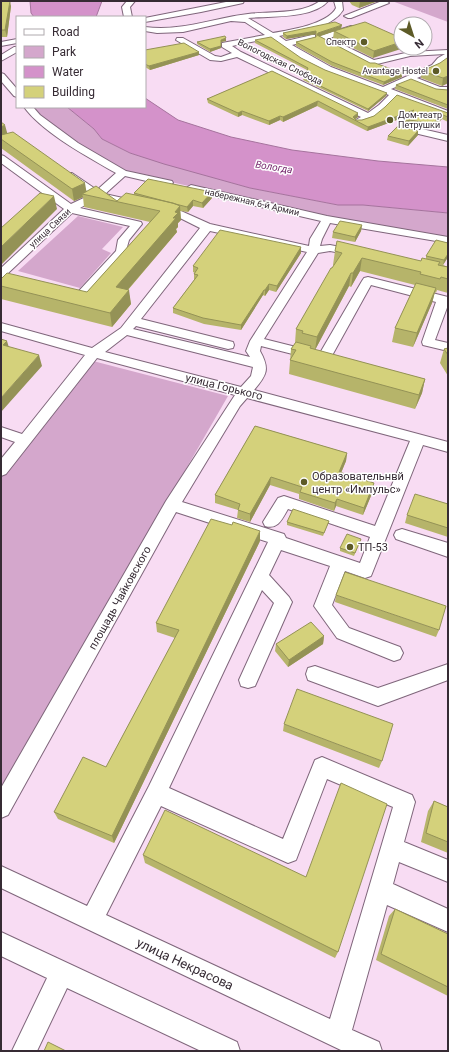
<svg xmlns="http://www.w3.org/2000/svg" width="449" height="1052" font-family="Roboto,sans-serif">
<rect width="100%" height="100%" fill="#f8dcf3"/>
<!-- green -->
<path fill="#d4a7cc" d="M392,1H448V22Z
M33,107H67L94,129L102,139L130,153L250,188L338,205H363L448,213V237L328,217L126,172L78,144L40,116Z
M78,216L123,227L102,249L111,253L80,288L18,271Z
M93,361L228,396L1,790V477Z"/>
<!-- water -->
<path fill="#d492ca" stroke="#a5739d" d="M30,1H102L96,17H34L31,13Z
M145,98L178,120L231,137L292,150L378,161L448,167V213L363,205H338L250,188L164,164L130,153L102,139L94,129L67,107H145Z"/>
<g fill="none" stroke-linecap="round" stroke-linejoin="round">
<defs>
<path id="minor" d="M127,1H135L130,7L132,17H124L122,7Z
M231,1H244L243,3L201,12L145,22V18Z
M320,1H328C313,19 269,16 248,18L273,33C290,30 328,24 336,8L334,1H342L343,10C331,29 299,32 279,36L286,41L312,35H315V39L292,45L331,67L383,87L432,65L438,58L445,54L410,56L373,65L319,40V36L351,26H357V30L329,38L374,60L410,52L448,50V59L438,69L417,78L440,87H448V93L436,92L410,81L391,89L448,111V117L396,97C389,107 368,126 356,123L354,121L361,117L237,57L221,61L210,60L176,40L177,38H183L215,56L221,57L232,53L222,47V43L265,35L245,22L231,21L183,32L157,33L145,31V27C181,32 213,18 248,14C271,11 300,15 320,1ZM271,38L302,59L325,71L389,95L379,105L368,113L241,52L232,46Z
M382,1H386L389,3L351,18H348L344,16Z
M17,39V43L1,46V42Z
M14,47H17V52L1,61V55Z
M1,73L4,74L17,89V97L14,96L1,81Z
M24,107H33L40,115L78,143L126,171L172,181L173,183L168,186L125,176L105,194L181,211L210,224L309,246L310,239L321,221L191,191L186,188L191,185L327,216L448,237V243L330,223L322,239L320,246L330,245L361,251L363,253L361,255L357,256L330,251L318,253L264,339L320,353L362,281L364,278L368,277L448,297V305L435,340L448,343V351L423,345L422,342L436,302L371,285L329,361L324,362L261,346L260,351C270,369 267,375 254,390L448,442V452L423,445L371,576L365,578L345,571L332,605L349,628L400,647L403,653L400,659L394,661L337,638L314,606L330,566L281,550L269,575L289,597L292,602L255,686L248,688L241,686L239,680L274,603L262,590L169,788L283,839L315,760L322,757L412,795L415,802L404,842L448,860V882L399,862L393,884L448,909V932L387,905L352,1030L379,1042L382,1051H343L1,888V866L87,906L149,786L268,542L176,512L8,815L1,818V788L166,501L235,395L97,358L6,474L1,476V459L15,442L1,437V427L22,434L85,355L1,331V323L92,348L121,328L200,228L174,215L98,198L80,208L141,222L142,224L129,240L125,254L84,300C77,301 70,298 63,297L61,294L63,291L67,290L77,293L116,251L118,240L130,226L72,213L5,276L1,278V268L64,209L1,163V155L4,156L71,204L90,195L64,177L63,175L64,173H72L97,190L116,173C88,157 43,133 24,107ZM210,231L307,252L250,341L246,351L250,357L133,329L136,326L228,349L233,348L234,345L233,342L141,319ZM127,335L253,367L251,376L241,387L105,352ZM247,398L410,441L375,526L284,496L278,498L263,522L265,526C278,530 282,519 288,509L370,537L360,563L286,538L284,534L182,502L240,406ZM327,779L393,807L330,1019L106,915L161,806L288,863L296,860Z
M409,126L448,135V141L406,131L404,129L406,127Z
M402,529L448,543V557L396,539L394,535L396,531Z
M448,664V680L378,706L308,680L306,674L308,668L315,666L378,688Z
M1,932L237,1042L240,1051H201L67,988L37,1051H12L47,978L1,956Z"/>
</defs>
<!-- minor casing -->
<use href="#minor" stroke="#7f667b" stroke-width="2"/>
<!-- minor -->
<use href="#minor" fill="#fff" fill-rule="evenodd"/>
</g>
<!-- wall -->
<path fill="#b6b46a" d="M1,1L11,6L7,37H1Z
M349,1H378L359,8L352,5Z
M341,29L319,36L370,63L402,77L383,85L332,66L296,46V42L316,37V34L286,39L283,37V33Z
M334,31L401,38L373,58L333,38Z
M255,40L301,58L325,70L386,96L368,111L303,80L304,78L307,70L255,43Z
M226,41L221,42V48L210,52L197,44V42Z
M145,50L199,52V55L150,70L145,67Z
M448,59V83L442,86L421,78L422,71L440,63Z
M272,71L358,117L355,119L356,120H362L374,116L448,113V122L442,119L431,129L409,125L406,126L405,127L406,128L418,131V135L408,146L387,140L388,136L407,116L367,131L317,106L283,122L280,120L269,125L242,115L238,117L208,103L207,99Z
M396,85L448,90V109L395,89Z
M1,122L7,133L87,191L117,201L134,194V193L212,198L203,208L193,206L188,212L180,211L181,220L178,223V227L176,229L177,232L128,290L131,304L112,327L1,299V279L87,292L150,222L84,207L83,197L74,201L1,148Z
M362,225L361,231L355,242L332,238L333,232Z
M448,243V257L443,265L448,267V293L437,290L436,293L435,292L432,303L413,347L392,342L395,328L415,285L360,271L351,287L349,286L315,350L425,379L422,393L415,409L289,374L291,349L295,343L296,329L334,265H333L335,251L421,261L426,259V256Z
M301,247V253L276,292L269,290L265,296L263,295L241,330L204,324L173,313V308L194,280V274L195,273L193,272V266Z
M448,348V376L440,363L444,349Z
M255,426L347,453L346,461L341,473L374,483L373,491L363,515L336,506L334,511L299,499V494L270,485L250,522L237,518L238,510L215,503V495Z
M448,504V537L405,523L407,515Z
M329,521L328,524L323,536L287,525V522Z
M361,539L354,556L340,551V548Z
M260,541L114,843L58,819L54,812L106,767L175,638L157,632L156,623Z
M336,595L439,630L436,637L335,602Z
M324,636L323,644L288,667L275,651L276,644Z
M284,724L382,761L379,768L283,731Z
M434,801L448,807V853L421,842L428,811Z
M143,855L306,877L338,952L335,958L145,863Z
M395,909L448,934V996L376,960L389,916Z"/>
<!-- shaded-wall -->
<path fill="#949256" d="M10,1L11,6L7,37L5,30Z
M360,1H378L359,8Z
M342,25L341,29L318,37L317,35L318,33Z
M316,31V34L286,39L287,36Z
M226,38V41L221,42V40Z
M401,42V48H404L373,58L374,51Z
M221,46V48L210,52V49Z
M199,52V55L150,70L149,66Z
M402,73V77L383,85L384,82Z
M448,76V83L442,86L443,78Z
M387,93L386,96L368,111V109Z
M318,101L317,106L283,122V117Z
M414,110L413,114L367,131L368,127Z
M242,111V115L238,117V113Z
M358,113V117L354,120L353,117Z
M443,115L442,119L431,129L432,124Z
M280,116V120L269,125V121Z
M410,120L409,125L406,126L402,129L403,125L406,121Z
M5,125L8,136L1,139V127Z
M418,131V135L408,146L409,141Z
M85,183L87,195L82,194L83,197L74,201L72,189Z
M212,192V198L203,208L202,203Z
M54,196L57,209L2,264L1,262V247Z
M193,200V206L188,212L187,207Z
M180,206L181,220L178,223V227L176,229L177,232L118,301L116,287L173,218L175,212Z
M362,225L361,231L355,242V237Z
M301,247V253L276,292L277,286Z
M448,254V257L443,265L444,260Z
M362,258L360,271L351,287L353,273Z
M351,273L349,286L315,350L317,337Z
M269,284V290L265,296V290Z
M436,288L432,303L413,347L417,333Z
M129,290L131,304L112,327L110,313Z
M264,290L263,295L241,330V325Z
M7,341L10,351L3,345Z
M39,355L42,366L1,412V398Z
M425,379L422,393L415,409L419,395Z
M347,453L346,461L338,480L339,472Z
M271,477L270,485L250,522V514Z
M374,483L373,491L363,515L364,508Z
M337,499L336,506L334,511L335,503Z
M260,531V541L114,843L112,836Z
M324,636L323,644L288,667L289,660Z"/>
<!-- building -->
<path fill="#d4d17b" stroke="#949256" d="M1,1H10L5,30H1Z
M335,22L342,25L318,33L317,35L370,63H375L402,73L384,82L332,62L296,42L316,37V31L287,36L283,33Z
M365,22L401,38V42L374,51L334,31Z
M225,36L226,38L221,40V46L210,49L197,42Z
M271,37L301,58L325,70L387,93L368,109L304,78L308,68L255,40Z
M184,43L199,52L149,66L145,64V54H146L145,53V50Z
M447,58L448,59V76L443,78L422,71L440,63Z
M272,71L358,113L353,117L356,120H362L374,116L385,107L397,95L448,113V117L443,115L432,124L410,120L406,121L403,125L406,128L418,131L409,141L388,136L414,110L368,127L318,101L283,117L280,116L269,121L242,111L238,113L207,99Z
M411,79L436,89L448,90V105L396,85Z
M1,122L5,125L1,127Z
M13,132L85,183L72,189L1,139V135Z
M148,179L212,192L202,203L193,200L187,207L134,193Z
M96,186L117,201L126,193L173,203L180,206L175,212L178,213L173,218H176L116,287L129,290L110,313L1,286V279L7,273L87,292L160,211L82,194Z
M40,193L54,196L1,247V228Z
M340,221L362,225L355,237L333,232Z
M220,230L301,247L277,286L269,284L265,290H264L241,325L203,318L173,308L198,275L194,274L198,268L193,266Z
M436,240L448,243V254L444,260L426,256Z
M337,241L421,261L422,258L440,262L438,265L448,267V279L441,277L440,279L420,274L421,272L362,258L353,273H351L317,337L302,333L303,331L296,329L331,268H332L342,253L335,251Z
M416,283L436,288L417,333L395,328Z
M1,339L7,341L3,345L39,355L1,398Z
M296,342L311,346L310,348L425,379L419,395L290,360L296,350L291,349Z
M448,348V355L444,349Z
M255,426L347,453L339,472L374,483L364,508L337,499L335,503L300,492L302,487L271,477L250,514L238,510L240,504L215,495Z
M415,494L448,504V528L407,515Z
M293,509L329,521L324,533L287,522Z
M211,519L232,525L233,522L260,531L112,836L54,812L83,757L106,767L179,630L156,623Z
M347,534L361,539L355,553L340,548Z
M345,572L446,606L439,630L336,595Z
M311,622L324,636L289,660L276,644Z
M297,689L393,724L382,761L284,724Z
M341,783L387,804L338,952L143,855L165,810L306,877Z
M434,801L448,807V842L426,833Z
M395,909L448,934V987L381,954Z
M48,1042L66,1051H44Z"/>
<!-- markers -->
<g fill="#5d5b27" stroke="#fff" stroke-width="1.5">
<circle cx="364" cy="42" r="4"/>
<circle cx="436" cy="71" r="4"/>
<circle cx="390" cy="120" r="4"/>
<circle cx="304" cy="482" r="4"/>
<circle cx="350" cy="547" r="4"/>
</g>
<g text-anchor="middle" dominant-baseline="central" stroke-width="3" stroke-linejoin="round" paint-order="stroke">
<!-- far-poi labels -->
<g font-size="9" fill="#362b34" stroke="#fff" text-anchor="end">
<text x="356" y="42">Спектр</text>
<text x="428" y="71">Avantage Hostel</text>
<text x="398" y="115" text-anchor="start">Дом-театр<tspan x="398" dy="10">Петрушки</tspan></text>
</g>
<!-- far-street labels -->
<g font-size="9" fill="#362b34" stroke="#fff">
<text transform="translate(280 62) rotate(26)">Вологодская Слобода</text>
<text transform="translate(252 202) rotate(13)">набережная 6-й Армии</text>
<text transform="translate(50 228) rotate(-43)">улица Связи</text>
</g>
<!-- far-water labels -->
<g font-size="10" font-style="italic" fill="#772a6f" stroke="#fff">
<text transform="translate(274 167) rotate(9)">Вологда</text>
</g>
<!-- street labels -->
<g font-size="11" fill="#362b34" stroke="#fff">
<text transform="translate(224 387) rotate(14)">улица Горького</text>
<text transform="translate(120 598) rotate(-61)">площадь Чайковского</text>
</g>
<!-- poi labels -->
<g font-size="11" fill="#362b34" stroke="#fff" text-anchor="start">
<text x="312" y="476">Образовательнвй<tspan x="312" dy="13">центр «Импульс»</tspan></text>
<text x="358" y="547">ТП-53</text>
</g>
<!-- near-street labels -->
<g font-size="13" fill="#362b34" stroke="#fff">
<text transform="translate(185 964) rotate(25)">улица Некрасова</text>
</g>
</g>
<!-- border -->
<rect width="449" height="1052" fill="none" stroke="#362b34" stroke-width="4"/>
<!-- legend -->
<rect x="16" y="16" width="130" height="92" fill="#ffffff" stroke="#afaaae"/>
<rect x="24" y="29" width="20" height="6" fill="#ffffff" stroke="#afaaae"/>
<text x="52" y="36" font-size="12" fill="#362b34">Road</text>
<rect x="24" y="46" width="20" height="12" fill="#d4a7cc" stroke="#afaaae"/>
<text x="52" y="56" font-size="12" fill="#362b34">Park</text>
<rect x="24" y="66" width="20" height="12" fill="#d492ca" stroke="#afaaae"/>
<text x="52" y="76" font-size="12" fill="#362b34">Water</text>
<rect x="24" y="86" width="20" height="12" fill="#d4d17b" stroke="#afaaae"/>
<text x="52" y="96" font-size="12" fill="#362b34">Building</text>
<!-- north arrow -->
<g transform="translate(413 36) rotate(141)"><circle r="19" fill="#ffffff" stroke="#afaaae"/>
<path d="M0-3L7 15L0 10L-7 15Z" fill="#5d5b27"/>
<text y="-6" font-size="11" font-weight="bold" text-anchor="middle" fill="#362b34">N</text>
</g>
</svg>
